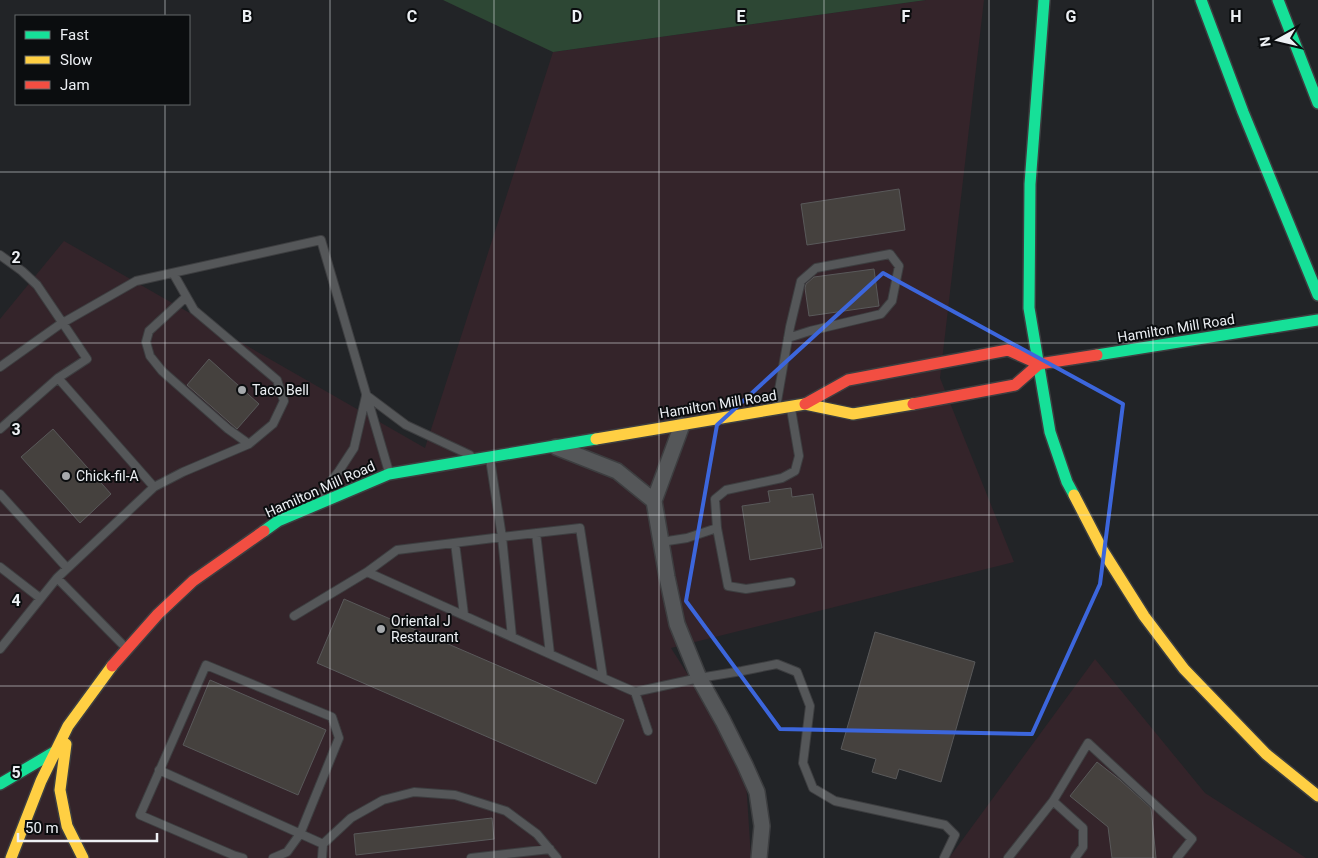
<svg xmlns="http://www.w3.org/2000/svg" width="1318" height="858" font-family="Roboto,sans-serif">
<rect width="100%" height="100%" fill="#222427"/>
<!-- commercial -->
<path fill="#34242a" d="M926,0H984L940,378L1014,562L671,648L745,765L751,858H0V319L64,241L425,448L553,52Z
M1095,659L1205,793L1306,858H949Z"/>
<!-- green -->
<path fill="#2d4734" d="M443,0H926L553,52Z"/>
<!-- building -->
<path fill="#45413e" stroke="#59595a" d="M899,189L905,230L807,245L801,204Z
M874,269L879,306L809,316L805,288L806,284L814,277Z
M209,359L259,404L237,429L187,385Z
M53,429L111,494L80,523L21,457Z
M791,488L792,497L813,494L822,548L750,560L742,506L770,502L768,491Z
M344,599L624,720L596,784L317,663Z
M875,632L975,662L941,782L899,769L896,779L872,772L876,759L841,749Z
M210,680L326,730L298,795L183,745Z
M1097,762L1120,780L1151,808L1156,858H1112L1108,827L1070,796Z
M492,818L494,839L356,855L354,834Z"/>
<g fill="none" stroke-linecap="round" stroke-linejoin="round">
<defs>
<path id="lane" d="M0,255L22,271L37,285L87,359L58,378
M186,297L149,331L146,342L150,356L162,371L228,429L249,444
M0,367L59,325L136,281L321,240L389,472
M366,395L406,425L470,455
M776,407L790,327L801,281L816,268L890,254L899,266L892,301L881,314L810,331L788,338
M0,429L58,378L154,487
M490,459L502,537L580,528L603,678L635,692L699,678L742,671L777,664L797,672L810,706L803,763L813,788L835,801L945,825L955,835L944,858
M0,494L67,568
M320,495L339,471L354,448L366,396
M717,528L728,586L746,589L791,582
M536,533L550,654
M661,542L687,538L717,528L715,499L726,490L782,478L795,471L799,456L791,409
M455,543L464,615
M0,567L40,598
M367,572L397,550L502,537L512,637
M57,578L125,647
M294,616L367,572L603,678
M0,649L57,578L154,487L183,472L249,444L273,424L284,401L277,380L194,310L173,273
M635,692L648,731
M159,770L323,844L322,858
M1053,801L1088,743L1192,839L1177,858
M323,844L351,818L383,800L414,792L455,795L506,811L537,834L557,858
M243,858L233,855L140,815L206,665L332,717L339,738L300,834L287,852L273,858
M471,858L550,849
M1008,858L1053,801L1083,828V847L1075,858"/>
<path id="street" d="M682,425L654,501L667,577L677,624L699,678L723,721L745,765L757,792L762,826L759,858
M556,447L617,471L654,501"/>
<path id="fast" d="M1044,0L1030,184L1029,308L1050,432L1067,482L1074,495
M1201,0L1243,112L1318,295
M1278,0L1318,103
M1097,355L1318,320
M264,531L278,521L389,474L596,439
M0,784L56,751"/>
<path id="slow" d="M596,439L805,404L853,414L913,404
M1074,495L1103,551L1144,616L1184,669L1266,754L1318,796
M66,744L60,790L67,826L83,858
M11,858L41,781L68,726L112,666"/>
<path id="jam" d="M805,404L848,380L1008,350L1039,364L1097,355
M913,404L1015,385L1039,364
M112,666L158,614L193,581L264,531"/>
</defs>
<!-- lane casing -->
<use href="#lane" stroke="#3d3e40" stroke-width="10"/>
<!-- street casing -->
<use href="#street" stroke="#3d3e40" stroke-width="18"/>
<!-- fast casing -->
<use href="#fast" stroke="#3d3e40" stroke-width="14"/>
<!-- slow casing -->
<use href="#slow" stroke="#3d3e40" stroke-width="14"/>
<!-- jam casing -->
<use href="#jam" stroke="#3d3e40" stroke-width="14"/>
<!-- lane -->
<use href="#lane" stroke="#555759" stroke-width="8"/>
<!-- street -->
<use href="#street" stroke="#555759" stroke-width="15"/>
<!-- fast -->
<use href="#fast" stroke="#16e098" stroke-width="11"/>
<!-- slow -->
<use href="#slow" stroke="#ffcf43" stroke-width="11"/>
<!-- jam -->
<use href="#jam" stroke="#f24e42" stroke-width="11"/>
</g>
<!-- marked area -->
<path fill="none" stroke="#3c66dc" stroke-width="4" stroke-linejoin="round" d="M883,273L1123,404L1100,584L1032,734L780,729L686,601L717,425Z"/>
<!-- grid -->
<path fill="none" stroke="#edf0f4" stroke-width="1" stroke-opacity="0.55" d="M165,0V16M330,0V858M494,0V858M659,0V858M824,0V858M989,0V858M1153,0V858M165,104V858M0,172H1318M0,343H1318M0,515H1318M0,686H1318"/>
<!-- markers -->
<g fill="#a6a9ac" stroke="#0b0d0f" stroke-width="2">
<circle cx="242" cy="390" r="5"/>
<circle cx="66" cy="476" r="5"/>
<circle cx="381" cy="629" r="5"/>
</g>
<g text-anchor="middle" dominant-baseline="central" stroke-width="4" stroke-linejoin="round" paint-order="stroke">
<!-- street labels -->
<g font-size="14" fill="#edf0f4" stroke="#0b0d0f">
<text transform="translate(1176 328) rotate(-9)">Hamilton Mill Road</text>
<text transform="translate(718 404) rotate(-9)">Hamilton Mill Road</text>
<text transform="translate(320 489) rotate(-24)">Hamilton Mill Road</text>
</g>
<!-- poi labels -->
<g font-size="14" fill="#edf0f4" stroke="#0b0d0f" text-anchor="start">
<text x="252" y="390">Taco Bell</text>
<text x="76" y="476">Chick-fil-A</text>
<text x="391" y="621">Oriental J<tspan x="391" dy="16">Restaurant</tspan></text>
</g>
</g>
<g font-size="16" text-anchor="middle" font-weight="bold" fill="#edf0f4" stroke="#0b0d0f" stroke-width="4" stroke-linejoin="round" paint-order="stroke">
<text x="247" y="22">B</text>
<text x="412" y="22">C</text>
<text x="577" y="22">D</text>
<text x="741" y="22">E</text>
<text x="906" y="22">F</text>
<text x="1071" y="22">G</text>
<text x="1236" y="22">H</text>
<text x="16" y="263">2</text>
<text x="16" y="435">3</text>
<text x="16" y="606">4</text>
<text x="16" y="778">5</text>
</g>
<!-- legend -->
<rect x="15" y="15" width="175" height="90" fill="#0b0d0f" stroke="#65686b"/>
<rect x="25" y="31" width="25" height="8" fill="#16e098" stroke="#65686b"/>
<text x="60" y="40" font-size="15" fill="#edf0f4">Fast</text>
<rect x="25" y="56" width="25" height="8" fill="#ffcf43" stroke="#65686b"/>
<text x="60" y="65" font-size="15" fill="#edf0f4">Slow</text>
<rect x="25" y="81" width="25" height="8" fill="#f24e42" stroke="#65686b"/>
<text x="60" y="90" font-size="15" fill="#edf0f4">Jam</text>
<!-- north arrow -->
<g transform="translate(1278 40) rotate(262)" stroke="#0b0d0f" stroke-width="4" paint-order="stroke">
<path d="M0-4L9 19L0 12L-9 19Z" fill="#edf0f4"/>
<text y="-8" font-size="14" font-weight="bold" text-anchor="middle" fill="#edf0f4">N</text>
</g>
<!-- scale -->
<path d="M18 833v8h139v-8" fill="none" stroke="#edf0f4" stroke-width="2.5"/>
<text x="25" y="833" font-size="15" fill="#edf0f4" stroke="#0b0d0f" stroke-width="4" paint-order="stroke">50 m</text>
</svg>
